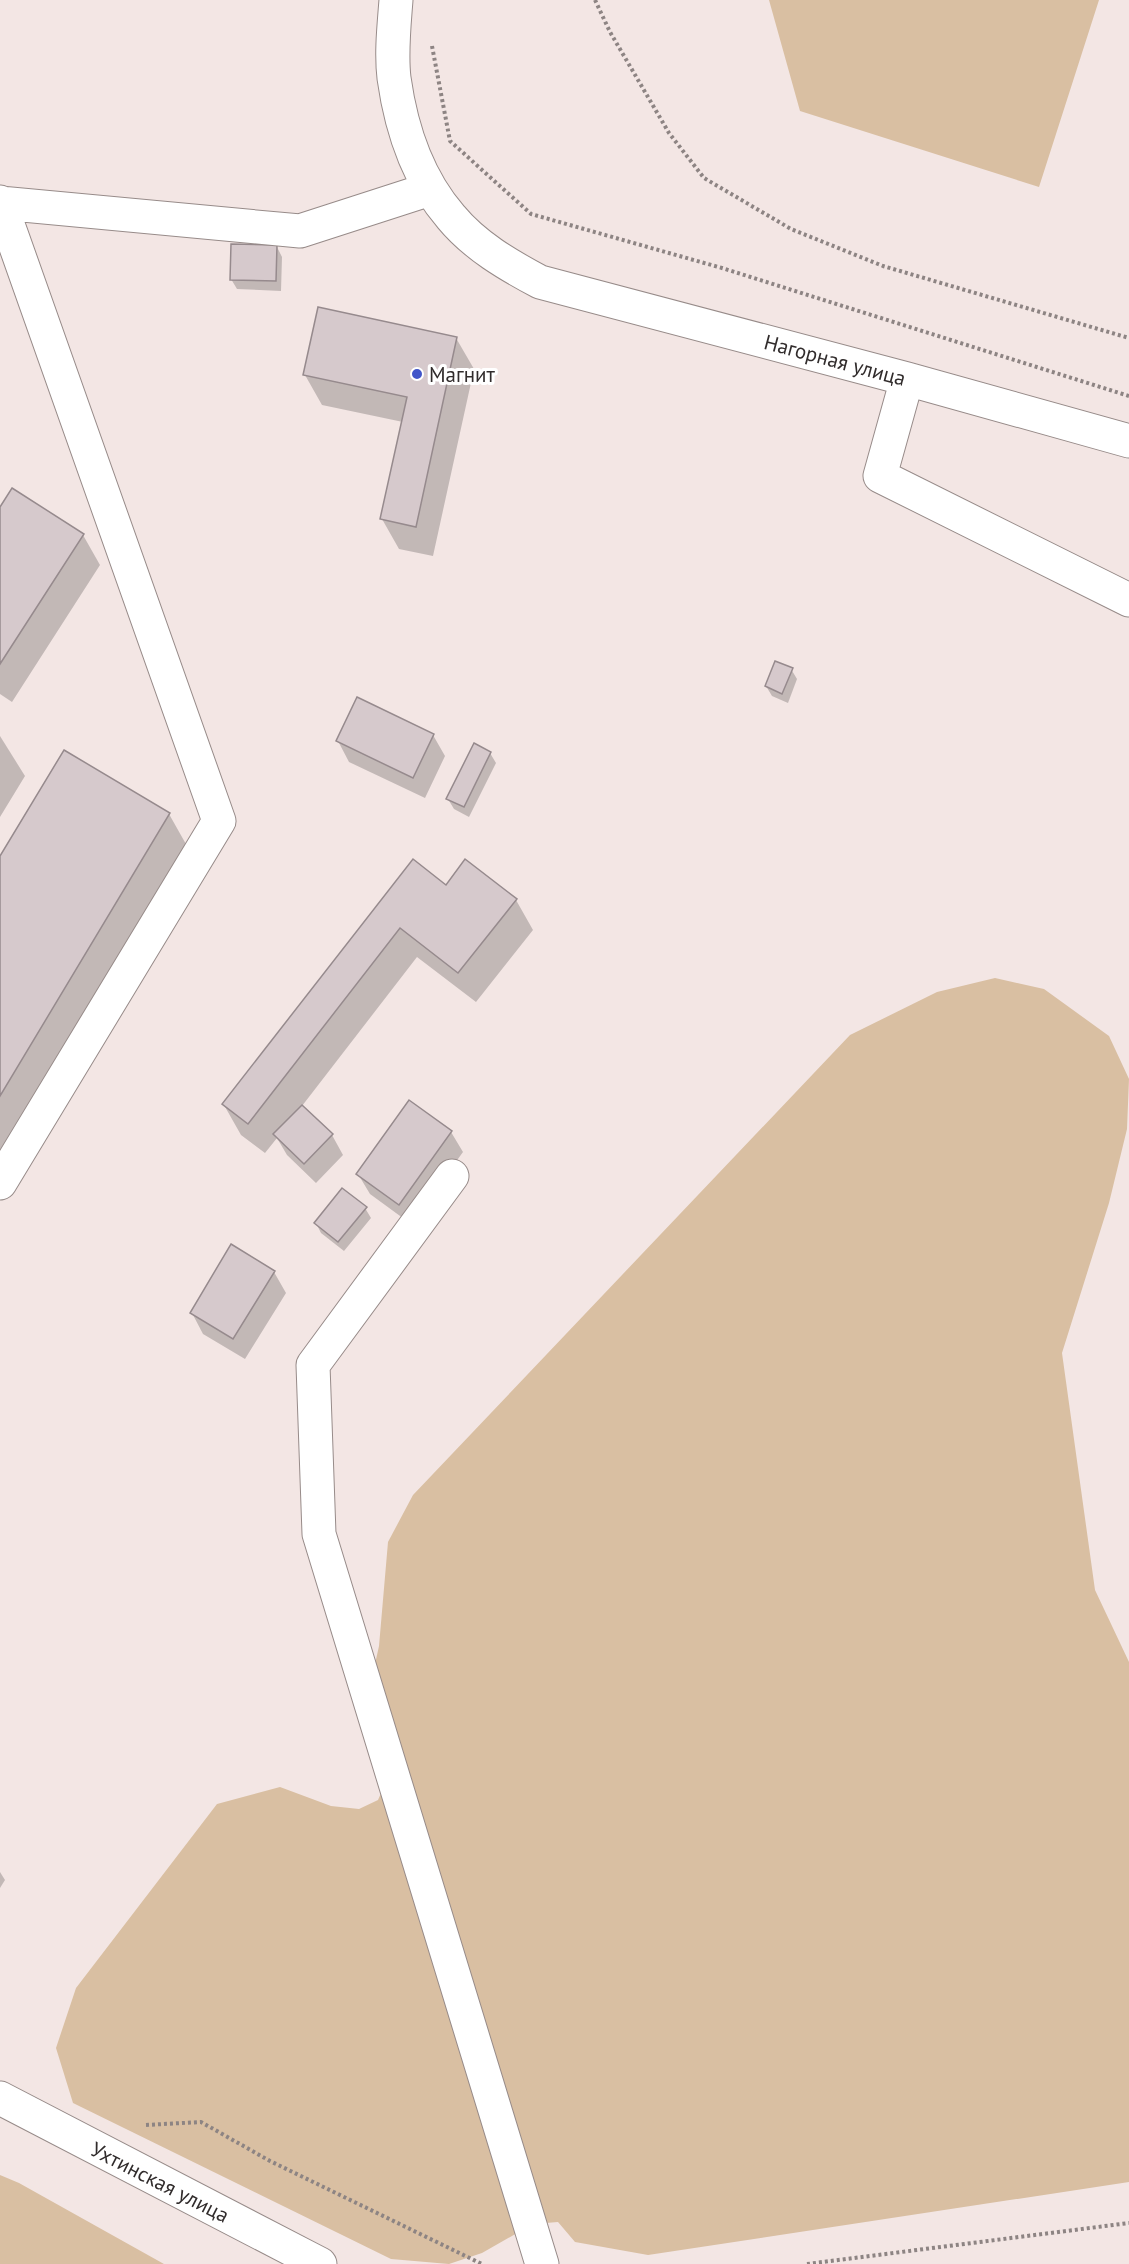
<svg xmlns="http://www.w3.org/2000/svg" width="1129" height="2264" font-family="'PT Sans',sans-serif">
<rect width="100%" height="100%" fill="#f3e6e4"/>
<!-- green -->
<path fill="#d9bfa2" d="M769,0H1099L1039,187L800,111Z
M995,978L1044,989L1109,1036L1129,1079L1127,1129L1109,1203L1062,1353L1095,1590L1129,1662V2182L648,2255L575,2242L558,2222L533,2224L482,2253L449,2264L391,2259L73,2103L56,2048L76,1988L217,1804L280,1787L331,1806L359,1809L378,1800L394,1764L369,1691L379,1646L388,1542L413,1495L850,1035L937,992Z
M0,2175L19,2183L164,2264H0Z"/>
<!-- shadow -->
<path fill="#0003" d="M277,247L282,257L281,291L237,289L231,279Z
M456,338L474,369L433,556L399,549L382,519L403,422L322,405L305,375Z
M0,509L83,535L100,565L12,702L0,694Z
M791,669L797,679L788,703L772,696L766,686Z
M433,735L445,756L425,798L349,762L338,741Z
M0,736L25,776L0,817Z
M490,753L496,763L469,817L454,809L448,799Z
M169,814L191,853L0,1171V859Z
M413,861L446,887L516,900L533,930L476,1002L417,957L302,1106L332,1135L343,1155L316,1183L287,1155L277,1138L265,1153L241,1135L224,1105Z
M451,1132L463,1152L411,1224L370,1194L358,1174Z
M365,1208L371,1218L344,1251L321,1233L316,1223Z
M274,1272L286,1293L245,1359L203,1334L192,1313Z
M0,1872L5,1880L0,1888Z"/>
<!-- building -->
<path fill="#d6c9cc" stroke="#968a8d" stroke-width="1.5" d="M231,244L277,245L276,281L230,280Z
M318,307L457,337L416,527L380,519L407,397L303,375Z
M12,488L84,534L0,664V507Z
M775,661L793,668L782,694L765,686Z
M357,697L434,734L413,778L336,741Z
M474,743L491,752L464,807L446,799Z
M64,750L170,813L0,1096V856Z
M413,859L446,885L465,859L517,899L458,973L400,928L248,1124L222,1104Z
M409,1100L452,1131L399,1205L356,1174Z
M302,1105L333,1134L304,1164L273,1134Z
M342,1188L367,1207L338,1242L314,1223Z
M231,1244L275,1271L233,1339L190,1313Z"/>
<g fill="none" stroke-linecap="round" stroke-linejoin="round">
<defs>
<path id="minor" d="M396,0C394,26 391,53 394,78C401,128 418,179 451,217C475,246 508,265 540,282L907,379L1129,441
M0,202L219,821L0,1183
M0,203L300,231L430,189
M907,379L880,476L1129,600
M452,1176L313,1365L319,1534L542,2264
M0,2098L320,2264"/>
</defs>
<!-- minor casing -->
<use href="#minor" stroke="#978b89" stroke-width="35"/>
<!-- path -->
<path stroke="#8d8483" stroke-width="4" stroke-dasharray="3 3" stroke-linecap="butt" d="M595,0L610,32L669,133L704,178L791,229L883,266L1129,338
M432,46L450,141L531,214L722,268L1129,396
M146,2125L201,2122L270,2161L482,2264
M807,2264L1129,2223"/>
<!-- minor -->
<use href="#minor" stroke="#fff" stroke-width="33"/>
</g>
<!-- markers -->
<circle fill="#4155c9" stroke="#fff" stroke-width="2" cx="417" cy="374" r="6"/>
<g text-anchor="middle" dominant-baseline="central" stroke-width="6" stroke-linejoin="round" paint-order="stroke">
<!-- street labels -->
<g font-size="21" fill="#312c2c" stroke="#fff">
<text transform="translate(835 360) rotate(15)">Нагорная улица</text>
<text transform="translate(160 2182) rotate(27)">Ухтинская улица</text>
</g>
<!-- poi labels -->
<g font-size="21" fill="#312c2c" stroke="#fff" text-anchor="start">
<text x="429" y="374">Магнит</text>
</g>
</g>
</svg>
